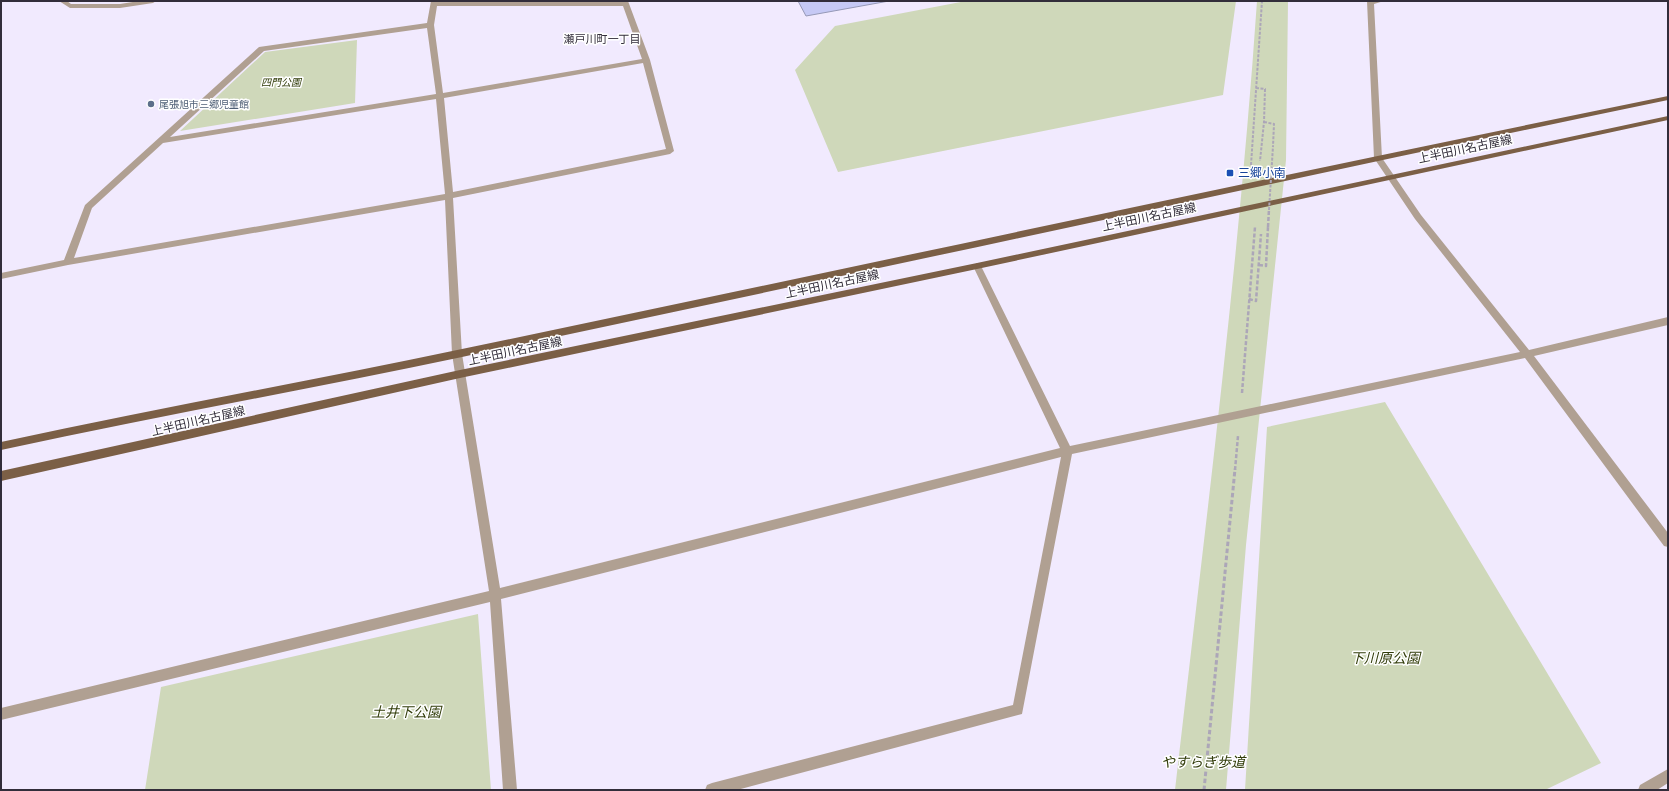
<svg xmlns="http://www.w3.org/2000/svg" width="1669" height="791" font-family="'Times New Roman','Noto Sans JP',serif">
<rect width="100%" height="100%" fill="#f1eafe"/>
<!-- green -->
<path fill="#cfd8ba" d="M966,1H1236L1223,95L838,172L795,70L835,26Z
M1257,1H1288L1286,160L1246,545L1226,790H1175C1205,527 1239,265 1257,1Z
M357,40L355,103L180,131L265,52Z
M1385,402L1601,763L1545,790H1245L1267,427Z
M478,614L491,790H145L161,687Z"/>
<!-- building -->
<path fill="#c6c9f5" stroke="#9699b7" d="M798,1H889L806,16Z"/>
<g fill="none" stroke-linecap="round" stroke-linejoin="round">
<!-- path-far2 -->
<path stroke="#aca6b8" stroke-width="2" stroke-dasharray="3 1.5" stroke-linecap="butt" d="M1256,88L1265,89L1264,122L1260,161
M1264,122L1274,124L1273,146
M1251,165L1262,1"/>
<!-- path-far1 -->
<path stroke="#aca6b8" stroke-width="2.5" stroke-dasharray="4 2" stroke-linecap="butt" d="M1259,265L1266,266L1268,227
M1249,299L1256,301L1261,234
M1242,393L1255,227
M1235,470L1238,436"/>
<!-- path -->
<path stroke="#aca6b8" stroke-width="3" stroke-dasharray="4.5 2.5" stroke-linecap="butt" d="M1204,790L1235,469"/>
<!-- minor -->
<path fill="#b0a092" fill-rule="evenodd" d="M59,1H67L71,4H120L139,1H156L153,3L120,8H70Z
M431,1H628L650,60L674,151L670,154L453,198L462,354L500,588L1060,448L973,266L977,263L981,266L1070,446L1520,352L1415,219L1374,158L1367,1H1384L1374,4L1382,158L1421,215L1529,350L1668,317V325L1534,356L1668,533V547L1664,546L1525,358L1072,454L1022,714L737,790H705L707,785L712,783L1013,705L1061,457L501,599L517,790H503L490,602L1,720V708L489,591L452,354L445,200L68,265L1,279V273L64,260L85,205L259,47L427,23ZM437,6H623L642,59L443,93L434,25ZM427,28L436,94L170,137L264,51ZM643,63L666,149L453,192L444,98ZM436,99L445,194L74,258L92,208L163,143Z
M1668,769V783L1657,790H1638L1640,785Z"/>
<!-- major -->
<path fill="#7b5f46" fill-rule="evenodd" d="M1668,96V100C1266,184 864,272 462,357C309,389 154,417 1,450V442C154,409 309,381 462,349C864,265 1266,178 1668,96Z
M1668,116V120L977,269L460,378L1,481V471L460,370L977,263Z"/>
<!-- path-bridge-far1 -->
<path stroke="#aca6b8" stroke-width="2" stroke-dasharray="3 1.5" stroke-linecap="butt" d="M1269,210L1273,146"/>
<!-- path-bridge -->
<path stroke="#aca6b8" stroke-width="2.5" stroke-dasharray="4 2" stroke-linecap="butt" d="M1268,227L1269,209"/>
</g>
<!-- markers -->
<circle fill="#5c6f8a" stroke="#fff" stroke-width="1.5" cx="151" cy="104" r="4"/>
<rect fill="#1a4fb4" stroke="#fff" stroke-width="1.5" x="1226" y="169" width="8" height="8" rx="2"/>
<g text-anchor="middle" dominant-baseline="central" stroke-width="3" stroke-linejoin="round" paint-order="stroke">
<!-- far-park labels -->
<g font-size="10" font-style="italic" fill="#313c09" stroke="#fff">
<text x="281" y="82">四門公園</text>
</g>
<!-- far-service labels -->
<g font-size="10" fill="#4e5e75" stroke="#fff" text-anchor="start">
<text x="159" y="104">尾張旭市三郷児童館</text>
</g>
<!-- far-neighbourhood labels -->
<g font-size="11" fill="#322d3a" stroke="#fff">
<text x="602" y="39">瀬戸川町一丁目</text>
</g>
<!-- street labels -->
<g font-size="12" fill="#322d3a" stroke="#fff">
<text transform="translate(1465 149) rotate(-12)">上半田川名古屋線</text>
<text transform="translate(1149 217) rotate(-12)">上半田川名古屋線</text>
<text transform="translate(832 284) rotate(-12)">上半田川名古屋線</text>
<text transform="translate(515 351) rotate(-12)">上半田川名古屋線</text>
<text transform="translate(198 421) rotate(-13)">上半田川名古屋線</text>
</g>
<!-- transit labels -->
<g font-size="12" fill="#164399" stroke="#fff" text-anchor="start">
<text x="1238" y="173">三郷小南</text>
</g>
<!-- near-park labels -->
<g font-size="14" font-style="italic" fill="#313c09" stroke="#fff">
<text x="1385" y="658">下川原公園</text>
<text x="406" y="712">土井下公園</text>
<text x="1203" y="762">やすらぎ歩道</text>
</g>
</g>
<!-- border -->
<rect width="1669" height="791" fill="none" stroke="#322d3a" stroke-width="4"/>
</svg>
